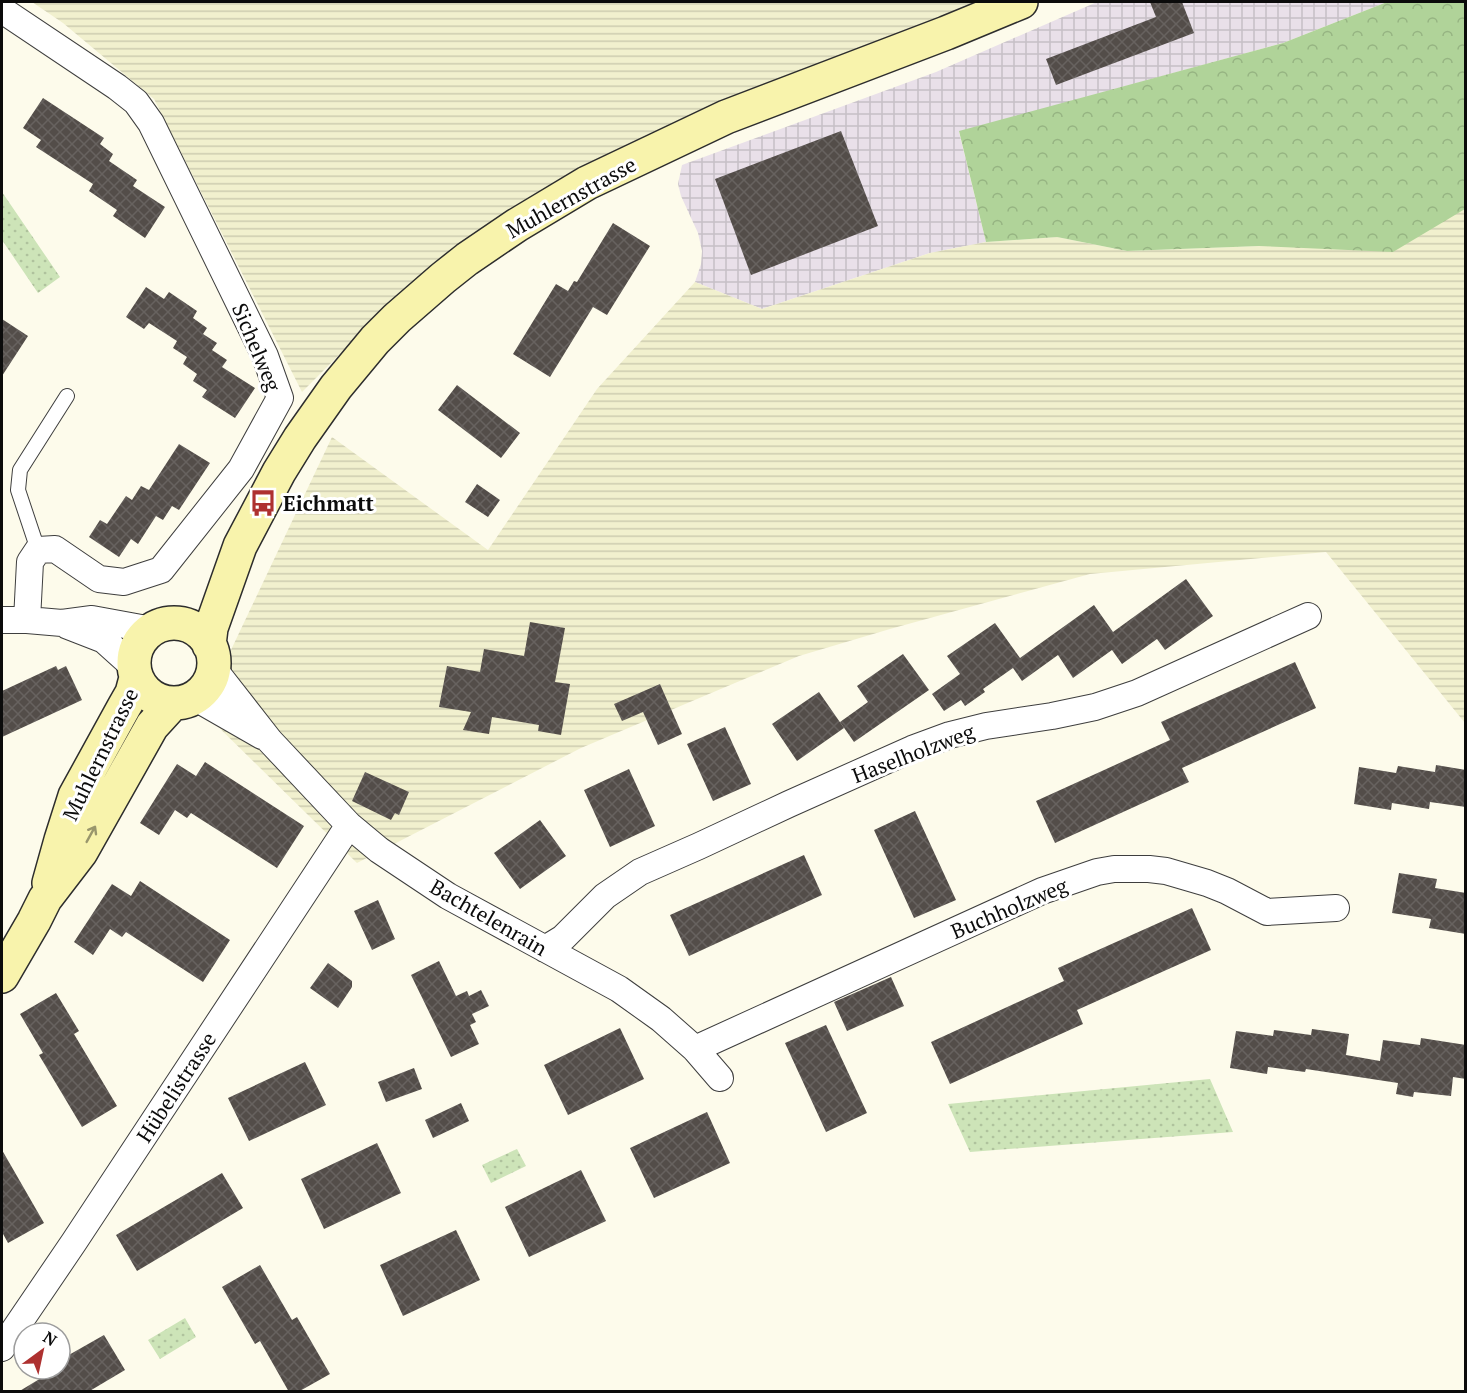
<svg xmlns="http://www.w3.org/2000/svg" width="1467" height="1393" font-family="'PT Serif',serif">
<defs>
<pattern id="industrial-grid" width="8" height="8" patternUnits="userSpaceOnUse" patternTransform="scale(1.5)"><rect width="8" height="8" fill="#e9e0e9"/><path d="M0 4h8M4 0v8" fill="none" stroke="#c6bfc6"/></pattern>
<pattern id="farmland-rules" width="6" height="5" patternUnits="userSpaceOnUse" patternTransform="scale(1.5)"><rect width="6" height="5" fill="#f1f0ce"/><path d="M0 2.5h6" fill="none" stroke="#cdccb0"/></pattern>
<pattern id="green-dots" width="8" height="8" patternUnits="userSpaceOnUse" patternTransform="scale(1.5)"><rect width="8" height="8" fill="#cde4b8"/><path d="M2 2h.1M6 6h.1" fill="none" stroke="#afc29d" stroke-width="1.8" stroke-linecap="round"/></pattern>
<pattern id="forest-crowns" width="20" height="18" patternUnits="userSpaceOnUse" patternTransform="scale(1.5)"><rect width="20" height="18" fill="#b0d399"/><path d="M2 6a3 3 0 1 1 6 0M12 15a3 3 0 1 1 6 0" fill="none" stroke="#96b482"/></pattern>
<pattern id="building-cross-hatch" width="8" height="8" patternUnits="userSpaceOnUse" patternTransform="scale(1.5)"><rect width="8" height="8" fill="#534d49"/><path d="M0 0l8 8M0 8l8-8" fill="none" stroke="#67625f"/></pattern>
</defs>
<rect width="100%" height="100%" fill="#fdfbeb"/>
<!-- industrial -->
<path fill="url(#industrial-grid)" d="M1097,2H1387L1283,43L959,132L986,242L930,253L762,309L695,282L701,264L702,251L698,233L681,196L678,184L682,165L936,72Z"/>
<!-- farmland -->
<path fill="url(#farmland-rules)" d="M32,2H1021L648,154L375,340L340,354L302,392L154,99L63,23Z
M1465,209V723L1326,552L1090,574L890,629L799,656L581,748L357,863L202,711L332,437L488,550L597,389L695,282L762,309L930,253L986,242L1057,237L1127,251L1259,246L1455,214Z"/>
<!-- green -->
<path fill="url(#green-dots)" d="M2,192L60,277L38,293L2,240Z
M1210,1079L1233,1132L970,1152L948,1104Z
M517,1149L526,1166L491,1183L482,1165Z
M185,1318L196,1337L160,1359L148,1340Z"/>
<!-- forest -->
<path fill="url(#forest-crowns)" d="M1387,2H1465V209L1393,252L1259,246L1127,251L1057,237L986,242L959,131L1283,43Z"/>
<!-- building -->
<path fill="url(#building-cross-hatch)" d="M1150,2H1182L1194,33L1056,85L1046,59L1156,17Z
M43,98L104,138L100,144L113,154L109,161L137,180L133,186L165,207L145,238L113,216L117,210L89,191L93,184L36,147L41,140L23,128Z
M841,131L878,226L751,275L715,179Z
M613,223L650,246L607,315L593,307L550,377L513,354L556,284L568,291L574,281L577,282Z
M146,287L164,299L169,292L197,311L193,318L207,328L203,334L217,343L212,350L227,360L222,367L255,388L235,418L202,397L207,390L193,381L197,374L183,364L187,357L173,348L177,341L149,323L144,329L126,317Z
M2,319L28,336L2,376Z
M457,385L520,433L501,458L438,410Z
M179,444L210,463L179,510L172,506L163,520L156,516L138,544L131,539L119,557L89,537L100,520L107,524L126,496L132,500L141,486L149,490Z
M477,484L500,500L488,517L465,502Z
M1186,579L1213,616L1165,650L1157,639L1122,664L1112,650L1073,678L1058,655L1022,681L1013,668L983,689L985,692L965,706L961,700L944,711L932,694L960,674L947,656L995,623L1020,658L1094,605L1113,632Z
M530,622L565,628L555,682L570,684L561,735L538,731L539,725L492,717L489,734L463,730L471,712L439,707L447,666L480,672L484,649L524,656Z
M903,654L929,690L854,742L840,722L868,702L857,686Z
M1295,662L1316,708L1182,768L1189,782L1055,843L1036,801L1170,740L1161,722Z
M56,666L58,670L66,666L82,700L2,737V691Z
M660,684L682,734L658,745L643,712L622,721L614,704Z
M819,692L844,728L797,761L772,724Z
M725,727L751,784L713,801L687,744Z
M205,762L304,826L277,868L191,813L187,818L175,810L159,835L140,823L177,764L196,776Z
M1436,765L1466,770V807L1430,802L1429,809L1392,803L1391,810L1354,804L1359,767L1396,773L1398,766L1435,772Z
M629,769L655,826L610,847L584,790Z
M365,772L409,792L399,815L395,813L391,820L352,801Z
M915,811L956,900L914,918L874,830Z
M540,820L566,856L520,889L494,853Z
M804,855L822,895L689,956L670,915Z
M1399,873L1437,879L1435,888L1466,893V934L1429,928L1431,919L1392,913Z
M140,881L230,940L203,982L126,932L122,937L110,929L93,955L74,942L112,884L131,896Z
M378,900L395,939L372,950L354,911Z
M1192,908L1211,950L1077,1010L1083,1024L950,1084L931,1042L1064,981L1058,968Z
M439,961L456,996L467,991L469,996L481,990L489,1006L472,1014L476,1022L470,1025L479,1044L451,1057L411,975Z
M328,963L352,981V987L338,1008L310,988Z
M891,977L904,1006L847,1031L834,1002Z
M56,993L79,1031L74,1034L117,1106L82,1127L39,1055L43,1053L20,1014Z
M826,1025L867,1113L826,1132L785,1043Z
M620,1028L644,1079L568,1115L544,1065Z
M1312,1029L1349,1034L1346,1055L1380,1061L1383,1040L1420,1045L1421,1038L1466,1045V1079L1453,1077L1451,1096L1414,1092L1413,1097L1396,1094L1398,1083L1306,1069L1305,1072L1268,1067L1267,1074L1230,1068L1236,1031L1273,1036L1274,1030L1311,1035Z
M305,1062L326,1105L249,1141L228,1098Z
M414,1068L422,1089L386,1102L378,1082Z
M461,1103L469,1121L433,1138L425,1120Z
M707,1112L730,1163L654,1198L630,1148Z
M377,1143L401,1193L324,1229L301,1179Z
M2,1150L44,1223L8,1243L2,1232Z
M581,1170L606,1221L529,1257L505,1207Z
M222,1173L243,1208L137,1271L116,1235Z
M456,1230L480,1280L403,1316L380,1265Z
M260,1265L292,1320L297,1317L330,1374L298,1392H289L260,1341L255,1344L222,1287Z
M104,1335L125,1370L88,1392H18L56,1369H60V1360Z"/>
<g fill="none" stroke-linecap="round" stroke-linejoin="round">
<defs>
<path id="lane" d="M38,550L18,490L20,470L67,396"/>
<path id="street" d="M2,10L117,87L136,102L151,123L265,356L280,398L241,469L161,570L124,582L99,579L55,549L38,550L30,562L27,620
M2,620H27L62,623L92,619L152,630
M68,626L104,640L134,667
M213,668L270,741L349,825L379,850L448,896L619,989L661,1019L695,1049L720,1078
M194,697L262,736
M545,949L563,938L605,896L640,872L699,846L789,804L912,749L950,735L986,726L1052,716L1095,707L1137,693L1308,616
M695,1049L1042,891L1097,872L1114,869H1149L1166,871L1207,883L1227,891L1267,912L1336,908
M2,1348L74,1242L349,825"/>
<path id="secondary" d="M134 663a40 40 0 1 1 80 0a40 40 0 1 1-80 0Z
M209,645L211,628L240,546L279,472L300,438L336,387L375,340L397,318L443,278L467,259L517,225L587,183L726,117L946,33L1021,2
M49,883L61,840L75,796L124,707L132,693L136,678
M2,976L34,921L45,899L81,852L152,726L173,703"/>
</defs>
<!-- lane casing -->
<use href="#lane" stroke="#3e3e3e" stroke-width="16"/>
<!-- street casing -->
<use href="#street" stroke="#3e3e3e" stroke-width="28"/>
<!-- secondary casing -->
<use href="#secondary" stroke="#2d2d2d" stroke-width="36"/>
<!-- lane -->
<use href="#lane" stroke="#fff" stroke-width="14"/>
<!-- street -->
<use href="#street" stroke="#fff" stroke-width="26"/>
<!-- secondary -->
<use href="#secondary" stroke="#f8f3ac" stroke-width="33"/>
</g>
<!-- one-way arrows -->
<defs><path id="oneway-shaft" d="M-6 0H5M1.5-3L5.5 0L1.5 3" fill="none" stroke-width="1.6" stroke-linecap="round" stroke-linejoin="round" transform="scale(1.5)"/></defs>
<use stroke="#99966c" href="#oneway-shaft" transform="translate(91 834) rotate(-61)"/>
<!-- icons -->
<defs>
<symbol id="bus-bare" viewBox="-9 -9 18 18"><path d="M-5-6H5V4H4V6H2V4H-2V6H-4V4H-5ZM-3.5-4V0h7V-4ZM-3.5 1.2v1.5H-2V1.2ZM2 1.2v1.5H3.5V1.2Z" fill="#ae3130" stroke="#fff" stroke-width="2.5" paint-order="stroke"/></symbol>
</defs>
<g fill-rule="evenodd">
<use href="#bus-bare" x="244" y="484" width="38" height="38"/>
</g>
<g text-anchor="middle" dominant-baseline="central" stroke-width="6" stroke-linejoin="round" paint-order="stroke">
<!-- street labels -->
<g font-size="21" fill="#0b0b0b" stroke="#fff">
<text transform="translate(571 197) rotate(-29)">Muhlernstrasse</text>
<text transform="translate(257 347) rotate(67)">Sichelweg</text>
<text transform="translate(913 753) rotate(-21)">Haselholzweg</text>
<text transform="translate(100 754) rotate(-64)">Muhlernstrasse</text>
<text transform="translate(1009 908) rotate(-23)">Buchholzweg</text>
<text transform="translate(489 917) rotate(30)">Bachtelenrain</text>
<text transform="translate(176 1087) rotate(-57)">Hübelistrasse</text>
</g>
<!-- poi labels -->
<g font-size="21" font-weight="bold" fill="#0b0b0b" stroke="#fff" text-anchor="start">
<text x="283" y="503">Eichmatt</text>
</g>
</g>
<!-- border -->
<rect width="1467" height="1393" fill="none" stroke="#0b0b0b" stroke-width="6"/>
<!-- north arrow -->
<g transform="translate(42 1351) rotate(33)"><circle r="28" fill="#ffffff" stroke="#9d9d9d" stroke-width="1.5"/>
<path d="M0-4.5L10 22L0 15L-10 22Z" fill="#ae3130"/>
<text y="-9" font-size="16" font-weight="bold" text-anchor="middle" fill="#0b0b0b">N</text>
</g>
</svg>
